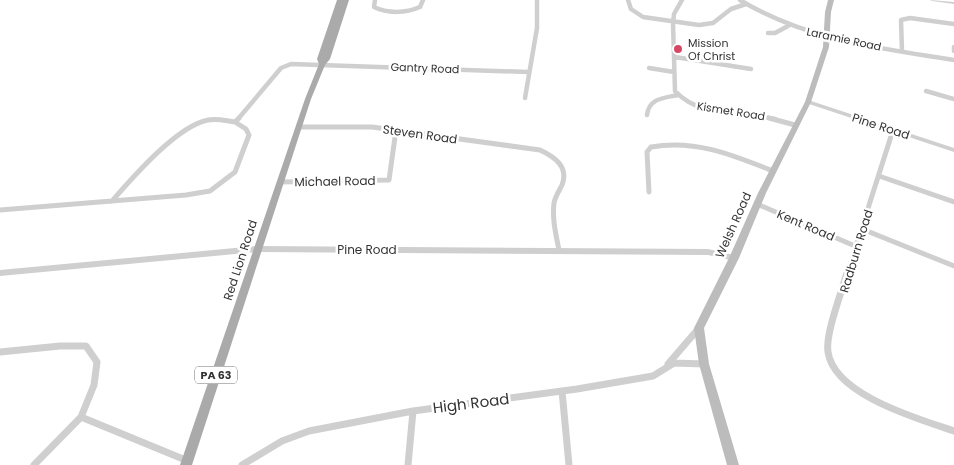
<svg xmlns="http://www.w3.org/2000/svg" width="954" height="465" font-family="Poppins,sans-serif">
<rect width="100%" height="100%" fill="#fff"/>
<g fill="none" stroke-linecap="round" stroke-linejoin="round">
<!-- minor-far2 -->
<path stroke="#cfcfcf" stroke-width="4.5" d="M375,0L374,7C388,14 406,13 420,7L423,0
M628,0L631,9L643,17L699,25L713,23L731,9L746,4
M682,0L674,14L673,23L675,91C701,119 741,111 775,119
M740,0C806,40 879,48 954,60
M768,33H775L788,26
M954,47V51
M902,51L901,20L910,18L954,24
M675,57L751,69
M649,68L674,72
M926,91L954,99
M525,98L537,28V0
M647,115C649,98 664,98 678,95
M238,119L281,68L291,64L528,72"/>
<!-- minor-far1 -->
<path stroke="#cfcfcf" stroke-width="5" d="M769,118L795,125
M300,127H372L540,150C555,157 569,167 562,185C559,191 555,197 554,203C552,219 556,235 559,250
M879,176L954,202
M280,182L389,180L396,130
M649,192L647,152L651,147C695,139 733,155 773,171
M112,201C133,177 177,126 208,120C217,118 226,121 235,122
M757,204L855,246
M0,210L186,195L210,191L235,172L249,135L246,129L235,122L239,118
M862,229L954,266
M848,271L893,130"/>
<!-- minor -->
<path stroke="#cfcfcf" stroke-width="7" d="M848,269C843,289 825,333 828,352C834,395 919,419 954,431
M0,352L60,346H86L97,362L94,385L81,417L188,461
M668,364L699,328
M562,391L569,465
M34,465L81,417
M242,465L282,441L309,431L413,411L577,389L653,376L674,363L704,364
M408,465L413,411"/>
<!-- tertiary -->
<path fill="#cfcfcf" fill-rule="evenodd" d="M930,0L954,2V4L932,1Z
M808,100L954,148V152L806,103V101Z
M257,246L708,249L734,255L737,256L738,258L737,260L734,261L708,255L257,252L0,276V270Z"/>
<!-- secondary -->
<path fill="#bcbcbc" fill-rule="evenodd" d="M828,0H834L831,12L829,47L811,102L766,193L739,258L704,328L709,364L739,465H727L699,364L694,328L729,258L758,193L805,102L823,47L825,12Z"/>
<!-- primary -->
<path fill="#aaa" fill-rule="evenodd" d="M337,0H343L323,59L343,0H349L330,59L325,65L311,99L192,465H180L305,99L319,64L317,59Z"/>
</g>
<!-- markers -->
<circle fill="#d64766" stroke="#fff" stroke-width="2" cx="678" cy="49" r="5"/>
<g text-anchor="middle" dominant-baseline="central" stroke-width="5" stroke-linejoin="round" paint-order="stroke">
<!-- far-street labels -->
<g font-size="11" fill="#323232" stroke="#fff">
<text transform="translate(844 39) rotate(12)">Laramie Road</text>
<text transform="translate(425 68) rotate(2)">Gantry Road</text>
<text transform="translate(731 111) rotate(9)">Kismet Road</text>
</g>
<!-- far-poi labels -->
<g font-size="11" fill="#323232" stroke="#fff" text-anchor="start">
<text x="688" y="43">Mission<tspan x="688" dy="13">Of Christ</tspan></text>
</g>
<!-- shield labels -->
<rect fill="#fff" stroke="#707070" stroke-width="1" x="195" y="366.5" width="42" height="17" rx="4"/>
<g font-size="11" font-weight="bold" fill="#323232">
<text x="216" y="375">PA 63</text>
</g>
<!-- street labels -->
<g font-size="12" fill="#323232" stroke="#fff">
<text transform="translate(881 126) rotate(18)">Pine Road</text>
<text transform="translate(420 134) rotate(8)">Steven Road</text>
<text transform="translate(335 181) rotate(-1)">Michael Road</text>
<text transform="translate(733 225) rotate(-66)">Welsh Road</text>
<text transform="translate(806 225) rotate(23)">Kent Road</text>
<text x="367" y="249">Pine Road</text>
<text transform="translate(856 251) rotate(-73)">Radburn Road</text>
<text transform="translate(240 260) rotate(-72)">Red Lion Road</text>
</g>
<!-- near-street labels -->
<g font-size="15" fill="#323232" stroke="#fff">
<text transform="translate(471 403) rotate(-7)">High Road</text>
</g>
</g>
</svg>
